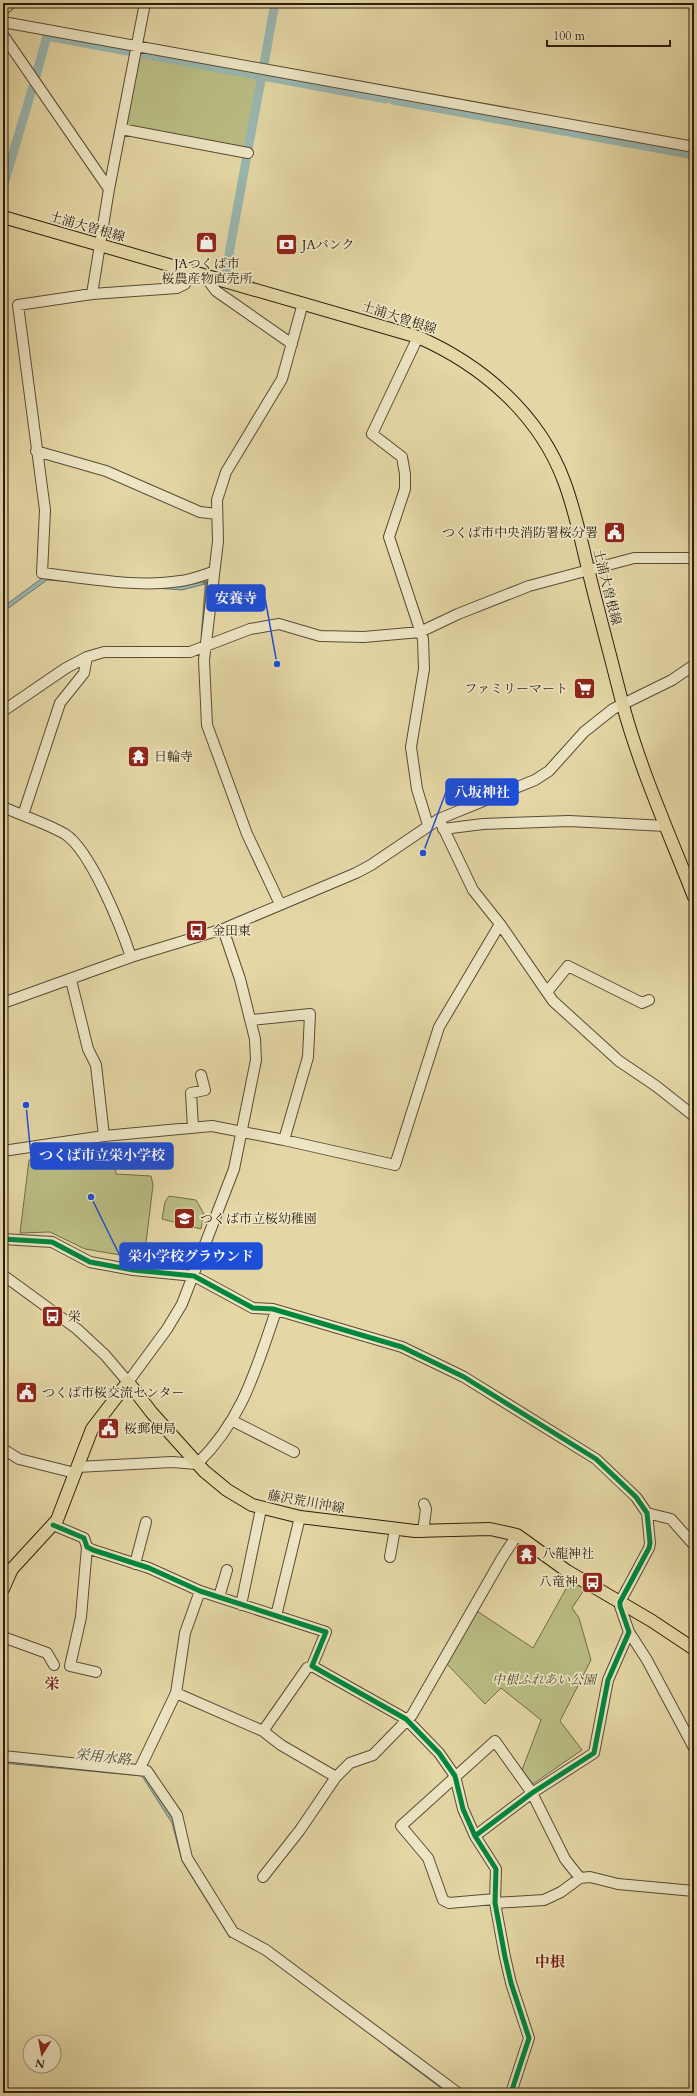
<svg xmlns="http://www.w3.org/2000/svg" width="697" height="2096" font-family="Cardo,'Noto Serif JP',serif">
<rect width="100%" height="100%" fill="#e4d7a5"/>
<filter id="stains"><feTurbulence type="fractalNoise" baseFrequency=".005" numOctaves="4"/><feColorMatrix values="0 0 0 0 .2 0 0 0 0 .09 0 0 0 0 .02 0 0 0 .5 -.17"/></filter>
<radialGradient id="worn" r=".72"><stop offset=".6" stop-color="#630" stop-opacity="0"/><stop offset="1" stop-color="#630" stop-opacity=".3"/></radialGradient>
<!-- green -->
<path fill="#b9bd83" stroke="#726c4a" d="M139,56L259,77L246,148L124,127Z
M114,1152L116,1174L151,1176L153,1185L144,1259L85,1249L50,1232L20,1233L29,1160Z
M169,1196L196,1200L204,1214L201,1229L162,1219L165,1202Z
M572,1578L586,1587L572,1608L579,1618L591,1660L560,1721L582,1750L533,1784L522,1770L541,1720L501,1688L485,1704L447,1664L477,1611L533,1648Z"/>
<!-- water -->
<path fill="#99b7b0" stroke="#6d7970" d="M45,576L182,586L208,581L205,584L182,590L47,580L3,612V607Z
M152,1147L153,1168L122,1169V1155L139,1154V1148Z
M3,1759L145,1773L177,1820L184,1857L231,1933L230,1938L182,1861L172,1823L142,1776L3,1763Z"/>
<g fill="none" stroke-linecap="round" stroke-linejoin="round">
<!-- shore -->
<path stroke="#626a60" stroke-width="1" d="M144,1152L148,1153V1164H126L127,1159L140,1158Z"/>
<!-- stream -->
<path stroke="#6d7970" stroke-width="2.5" d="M202,635L206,583H204
M389,2048L449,2093"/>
<!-- canal -->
<path stroke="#99b7b0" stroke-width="9" d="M264,64L275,3
M36,76L47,36L386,99
M393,100L694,155
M248,149L262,75
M3,187L33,86
M225,276L247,155"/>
<defs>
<path id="minor" d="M3,10L11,3
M3,22L694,147
M3,35L109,189
M121,129L248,153
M191,271L185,284L177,288L92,294L18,305L45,510L42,573C85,578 137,588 180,581C191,580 203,575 213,572
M204,275L216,291L292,344
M92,294L109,189L145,3
M418,337L372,434L402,457L405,474V489L389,537L423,639L424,669L411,747L417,789L428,825
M36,451L106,471L200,512L217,514
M3,711L66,668L87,657L104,652H190L250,629L279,624L320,636L364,637L420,632L458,614L529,586L634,558H694
M3,807C23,816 46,823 65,834C91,851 121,927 131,957
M23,815L60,703L84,673L87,657
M439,819L473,890L500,924L553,1001L619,1061L656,1086L694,1116
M443,829L483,824L569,821L666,826
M280,904L247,834L207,725L204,660L218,541L217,500L226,472L282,379L303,303
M71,980L88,1049L96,1065L104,1136
M547,992L568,966L642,1003L649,1000
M3,1003L131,957L223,929L356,873L371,865L439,819L535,780L549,771L584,732L613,709L672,680L694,665
M251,1020L310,1014L308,1057L284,1140
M193,1127L191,1093L205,1090L201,1075
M3,1151L104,1136L212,1126L284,1140L395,1165L439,1027L500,924
M3,1239L52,1242L90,1262L133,1270L194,1276L253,1308L273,1309L402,1347L464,1377L596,1459L636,1497L647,1513L650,1543L649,1548L620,1602V1606L629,1632L608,1680L594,1753L532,1793L475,1836
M3,1275L77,1329L105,1355L128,1382L167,1329L182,1304L234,1169L256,1060L255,1039L240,979L223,929
M233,1421L294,1452
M3,1449L19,1459L75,1473
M77,1467L172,1462L197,1464C243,1419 256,1369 276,1311
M647,1513L671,1519L694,1545
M53,1525L84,1538L87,1547L93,1550L149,1568L200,1591L326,1632L312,1666L406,1719L439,1753L455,1776L463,1809L475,1836L496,1869L495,1903L505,1957L511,1983L529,2038L511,2093
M423,1532L426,1509L424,1504
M87,1547L81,1617L70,1666L96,1672
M390,1557L395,1529
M135,1564L146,1522
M200,1591L185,1633L176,1693L263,1731L307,1668L312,1666
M219,1597L227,1570
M241,1605L261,1509
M276,1616L300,1517
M629,1632L647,1660L694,1748
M3,1637L47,1653L54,1665
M263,1731L281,1745L336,1777
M3,1756L147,1771L177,1815L187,1858L233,1932L266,1950L458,2093
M139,1770L176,1693
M263,1877L300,1830L336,1777L350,1763L373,1755L412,1715L502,1558L517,1535
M495,1899L449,1903L443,1900L428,1858L401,1826L495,1741L532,1793L565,1859L580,1878
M495,1903L544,1900L561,1892L580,1878L590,1877L618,1884L694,1891"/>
<path id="major" d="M3,217L418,337C482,365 539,414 564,481C575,510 581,540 588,569C599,614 611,658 622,702C640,769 669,833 694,897
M3,1589L12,1569L57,1520L92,1429L128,1382L152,1413L204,1471L227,1490L252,1505L300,1517L415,1531L490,1529L517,1535L567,1571L652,1621L694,1649"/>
</defs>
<!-- minor casing -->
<use href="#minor" stroke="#5a4b35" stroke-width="12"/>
<!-- major casing -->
<use href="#major" stroke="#2c1c10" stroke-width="14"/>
<!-- minor -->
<use href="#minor" stroke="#ede5c4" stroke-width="10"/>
<!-- major -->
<use href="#major" stroke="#e4d7a5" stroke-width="12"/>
<defs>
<path id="cycleway" d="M3,1239L52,1242L90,1262L133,1270L194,1276L253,1308L273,1309L402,1347L464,1377L596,1459L636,1497L647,1513L650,1543L649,1548L620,1602V1606L629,1632L608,1680L594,1753L532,1793L475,1836
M53,1525L84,1538L87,1547L93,1550L149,1568L200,1591L326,1632L312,1666L406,1719L439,1753L455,1776L463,1809L475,1836L496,1869L495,1903L505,1957L511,1983L529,2038L511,2093"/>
</defs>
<!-- cycleway casing -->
<use href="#cycleway" stroke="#ede5c4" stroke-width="8"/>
<!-- cycleway -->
<use href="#cycleway" stroke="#00873e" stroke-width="5"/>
</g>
<!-- icons -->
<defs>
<symbol id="shop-square" viewBox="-11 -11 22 22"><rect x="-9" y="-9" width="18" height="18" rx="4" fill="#8f2418" stroke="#ede5c4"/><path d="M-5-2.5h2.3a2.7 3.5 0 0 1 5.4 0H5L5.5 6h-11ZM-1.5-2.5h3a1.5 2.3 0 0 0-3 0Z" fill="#fff"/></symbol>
<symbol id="bank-square" viewBox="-11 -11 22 22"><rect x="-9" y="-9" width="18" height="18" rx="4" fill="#8f2418" stroke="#ede5c4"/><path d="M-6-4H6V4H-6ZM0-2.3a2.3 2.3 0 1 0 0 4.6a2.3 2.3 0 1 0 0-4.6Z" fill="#fff"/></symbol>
<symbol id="civic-square" viewBox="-11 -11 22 22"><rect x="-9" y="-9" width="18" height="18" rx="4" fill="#8f2418" stroke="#ede5c4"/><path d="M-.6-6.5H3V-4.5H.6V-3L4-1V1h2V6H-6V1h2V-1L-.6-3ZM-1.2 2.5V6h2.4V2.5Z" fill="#fff"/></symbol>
<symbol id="supermarket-square" viewBox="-11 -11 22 22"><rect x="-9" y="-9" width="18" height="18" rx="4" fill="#8f2418" stroke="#ede5c4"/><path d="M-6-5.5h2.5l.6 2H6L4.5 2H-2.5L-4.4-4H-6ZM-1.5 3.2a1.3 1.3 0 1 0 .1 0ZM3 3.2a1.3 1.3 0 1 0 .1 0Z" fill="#fff"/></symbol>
<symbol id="temple-square" viewBox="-11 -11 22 22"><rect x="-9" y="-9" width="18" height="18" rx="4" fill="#8f2418" stroke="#ede5c4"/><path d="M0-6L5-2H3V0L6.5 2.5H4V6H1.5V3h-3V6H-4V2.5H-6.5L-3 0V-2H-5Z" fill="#fff"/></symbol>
<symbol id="bus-square" viewBox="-11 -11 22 22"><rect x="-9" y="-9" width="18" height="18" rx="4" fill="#8f2418" stroke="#ede5c4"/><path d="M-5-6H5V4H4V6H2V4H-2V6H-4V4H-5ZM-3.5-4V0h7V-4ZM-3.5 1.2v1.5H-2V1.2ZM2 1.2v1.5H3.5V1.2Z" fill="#fff"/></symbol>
<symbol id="school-square" viewBox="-11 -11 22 22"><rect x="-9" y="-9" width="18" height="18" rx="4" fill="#8f2418" stroke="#ede5c4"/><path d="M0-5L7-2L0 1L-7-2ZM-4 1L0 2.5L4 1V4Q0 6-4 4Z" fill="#fff"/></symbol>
</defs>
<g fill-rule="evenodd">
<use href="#shop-square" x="194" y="230" width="25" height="25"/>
<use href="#bank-square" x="274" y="232" width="25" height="25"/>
<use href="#civic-square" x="602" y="520" width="25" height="25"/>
<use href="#supermarket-square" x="572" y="676" width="25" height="25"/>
<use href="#temple-square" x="126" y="744" width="25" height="25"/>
<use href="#bus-square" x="184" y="918" width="25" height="25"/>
<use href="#school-square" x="172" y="1206" width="25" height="25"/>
<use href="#bus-square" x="40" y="1304" width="25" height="25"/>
<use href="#civic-square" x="14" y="1380" width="25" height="25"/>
<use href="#civic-square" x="96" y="1416" width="25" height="25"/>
<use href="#temple-square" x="514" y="1542" width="25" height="25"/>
<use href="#bus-square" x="580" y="1570" width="25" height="25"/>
</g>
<g text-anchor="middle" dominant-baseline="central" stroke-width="3.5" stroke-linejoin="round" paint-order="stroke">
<!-- street labels -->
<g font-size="13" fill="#2c1c10" stroke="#ede5c4">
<text transform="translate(87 227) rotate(16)">土浦大曽根線</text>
<text transform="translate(399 318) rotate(18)">土浦大曽根線</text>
<text transform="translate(607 587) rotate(76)">土浦大曽根線</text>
<text transform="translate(306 1502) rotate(10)">藤沢荒川沖線</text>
</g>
<!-- poi labels -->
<g font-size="13" fill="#2c1c10" stroke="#ede5c4" text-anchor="start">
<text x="302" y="245">JAバンク</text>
<text x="207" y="264" text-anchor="middle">JAつくば市<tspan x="207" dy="15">桜農産物直売所</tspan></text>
<text x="598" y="533" text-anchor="end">つくば市中央消防署桜分署</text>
<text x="568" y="689" text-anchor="end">ファミリーマート</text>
<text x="154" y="757">日輪寺</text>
<text x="212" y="931">金田東</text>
<text x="200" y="1219">つくば市立桜幼稚園</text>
<text x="68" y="1317">栄</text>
<text x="42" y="1393">つくば市桜交流センター</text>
<text x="124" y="1429">桜郵便局</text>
<text x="542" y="1554">八龍神社</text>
<text x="578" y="1582" text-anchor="end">八竜神</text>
</g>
<!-- park labels -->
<g font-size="13" font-style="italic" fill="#564c32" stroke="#ede5c4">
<text x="544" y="1680">中根ふれあい公園</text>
</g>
<!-- water labels -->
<g font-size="14" font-style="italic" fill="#4d4a40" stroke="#ede5c4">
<text transform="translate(103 1757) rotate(6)">栄用水路</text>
</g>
<!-- quarter labels -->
<g font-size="15" font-weight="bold" fill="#7a1f14" stroke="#ede5c4">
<text x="52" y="1684">栄</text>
<text x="550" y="1962">中根</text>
</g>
</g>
<!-- callouts -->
<path fill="none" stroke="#1d4ed8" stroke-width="1.5" d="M277 664L265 598M423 853L446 792M26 1105L31 1156M91 1197L120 1256"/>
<g fill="#1d4ed8" stroke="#ede5c4" stroke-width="1.5">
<circle cx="277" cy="664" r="4"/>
<circle cx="423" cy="853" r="4"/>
<circle cx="26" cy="1105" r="4"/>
<circle cx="91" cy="1197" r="4"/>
</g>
<g fill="#1d4ed8" stroke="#1d4ed8" stroke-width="1.5">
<rect x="207" y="585" width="58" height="26" rx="4"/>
<rect x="446" y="779" width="72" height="26" rx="4"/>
<rect x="31" y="1143" width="142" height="26" rx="4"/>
<rect x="120" y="1243" width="142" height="26" rx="4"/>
</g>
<g font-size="14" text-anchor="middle" font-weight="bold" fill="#fff">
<text x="236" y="603">安養寺</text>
<text x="482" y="797">八坂神社</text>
<text x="102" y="1160">つくば市立栄小学校</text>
<text x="191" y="1261">栄小学校グラウンド</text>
</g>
<!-- margin -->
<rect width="697" height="2096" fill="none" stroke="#e4d7a5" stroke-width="16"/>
<rect x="4" y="4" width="689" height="2088" fill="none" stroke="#2c1c10" stroke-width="2"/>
<rect x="8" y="8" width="681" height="2080" fill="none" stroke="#2c1c10"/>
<!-- north arrow -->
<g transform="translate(42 2054) rotate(191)"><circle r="19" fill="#ede5c4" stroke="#a0957c"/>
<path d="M0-3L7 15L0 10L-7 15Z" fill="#8f2418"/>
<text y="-6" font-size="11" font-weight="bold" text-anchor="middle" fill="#2c1c10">N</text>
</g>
<!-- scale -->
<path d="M547 40v6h123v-6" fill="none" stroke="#2c1c10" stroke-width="2"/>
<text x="553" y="40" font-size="12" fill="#2c1c10" stroke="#ede5c4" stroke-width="3" paint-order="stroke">100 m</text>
<rect width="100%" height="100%" filter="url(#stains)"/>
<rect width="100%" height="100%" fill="url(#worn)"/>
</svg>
